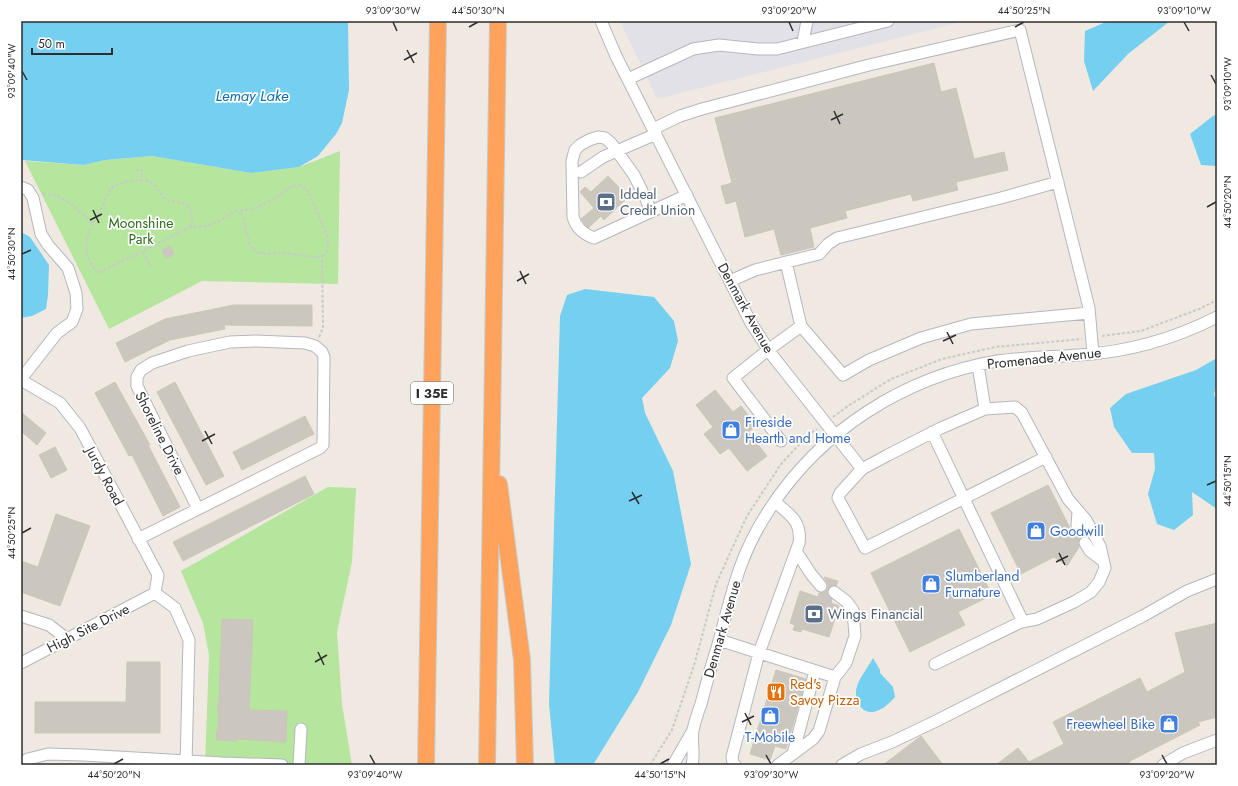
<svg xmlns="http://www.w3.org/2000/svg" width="1238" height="786" font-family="Jost,sans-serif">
<rect width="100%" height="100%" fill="#efe9e1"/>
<!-- industrial -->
<path fill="#e3e1e8" d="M620,21H965L657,99Z"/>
<!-- green -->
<path fill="#b6e59e" d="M340,151L338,284L202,281L109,329L25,161L84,165L105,160L152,156L251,173L299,167Z
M328,487L356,488L352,562L337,632L342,704L352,765H205L209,655L203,623L181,571Z"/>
<!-- water -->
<path fill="#75cff0" d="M21,21H348L349,90L342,123L336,134L318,156L299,167L251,173L152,156L105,160L84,165L21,160Z
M1108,21H1170L1128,54L1093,91L1084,61L1085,31Z
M1217,114V166L1201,165L1190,134L1213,116Z
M21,232L30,237L49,265L48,295L46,309L32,316L21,318Z
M585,289L654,297L674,321L678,341L670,368L642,398L645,413L673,471L691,564L671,625L638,692L593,765H555L549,704L560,316L567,295Z
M1217,358V382L1214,395L1217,400V509L1192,492L1193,515L1174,530L1157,524L1148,494L1155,469L1154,453H1132L1114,427L1110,408L1126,394L1196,370Z
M873,658L880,670V673L893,687L895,697C890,703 881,711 873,712C861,713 855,701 856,691C857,680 868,668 873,658Z"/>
<!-- building -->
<path fill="#cbc7bf" stroke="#cbc5ba" d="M934,63L941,92L956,88L974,159L1004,152L1008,170L956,182L958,190L913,201L911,194L845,211L847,218L810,228L814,247L781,255L774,229L745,237L736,201L726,204L721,186L732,183L715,118Z
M608,176L628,197L604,220L601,216L588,228L581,219L594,208L580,192L585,187L591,192Z
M170,246L174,254L166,258L162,250Z
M234,305H312V326L224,325L225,329L170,340L125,362L116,343L165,319Z
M115,382L150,445H148L180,507L163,516L132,455L129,456L95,393Z
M175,382L224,476L206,485L157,392Z
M715,390L733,412L741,406L757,426L748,432L767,456L747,471L729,448L720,454L704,434L713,427L696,405Z
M21,412L46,433L37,445L21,431Z
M305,416L314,434L242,470L233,452Z
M55,447L67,470L51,478L39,455Z
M305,476L314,494L183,561L173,542Z
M1048,485L1073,534L1079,536L1084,532L1087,536L1082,537L1079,539L1078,543L1079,547L1067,566L1054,557L1021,574L991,513Z
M56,514L90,526L60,606L21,592V561L38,567Z
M959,529L992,595L958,612L965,625L910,652L871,573Z
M824,577L838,581L836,586H831L827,591L828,595L832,599L831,603L839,606L829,637L802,629L801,632L793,630L795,625L790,623L800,591L818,597L819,593L825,592L828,588V584Z
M222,619L253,620L249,710L287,711L286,742L237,739V741L216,740L217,730H218L219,713H218V703H219Z
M1217,623V717L1198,722L1200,725L1130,761V762L1125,765H996L1018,748L1029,762L1064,744L1053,722L1140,678L1147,692L1185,672L1175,633Z
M127,662H160V733H35V702H126Z
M776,670L806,679L786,749L775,746L770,760L750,754Z
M921,736L943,765H883Z"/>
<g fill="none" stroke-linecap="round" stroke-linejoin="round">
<!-- minor-tunnel -->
<path stroke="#c8c4bd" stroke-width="11" stroke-dasharray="11 5.5" stroke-linecap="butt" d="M1078,529L1085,543"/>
<defs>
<path id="minor" d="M601,21L616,56L751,323L772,355L862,469
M803,42L807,21
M628,79L693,49L719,45L758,49H777L888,21
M653,129L680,116L702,109L869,65L1020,30L1089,308L1093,354
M581,172L603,157L656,134
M21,187L28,190L33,198L41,234L48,245L68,268L76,293L77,309L72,322L57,333L21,379
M651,212L646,199L634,175L611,143L605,138L598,137L589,140L580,145L575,150L572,161L573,217C576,228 583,234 594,238L687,195
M786,262L801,326L843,375L869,360L921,338L971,324L1089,313
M730,281L755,270L819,254L828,244L837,238L1001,198L1058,182
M978,365L985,409
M21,380L60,403L80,428L158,575L155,593
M932,432L1023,622
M781,441L733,378L768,350L801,326
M1078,512L1077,525L1078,529
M138,539L320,448L323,445L324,357L322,352L315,346L305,343L256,341L230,342L188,351L152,363L141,370L137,377V386L198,509
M1085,543L1090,551L1102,560
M796,551L811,574L821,586
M155,593L175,608L189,640L186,765
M21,616L49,625L67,639
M719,640L835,677
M21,663L155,593
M935,664L1021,622L1037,619L1074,602L1091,592L1099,582L1105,568L1100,546L1086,520L1068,499L1022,413L1015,407L985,409L941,428L888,455L862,469L840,493L838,498L865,548L1046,457
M793,754L815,671
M21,763L28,759L48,754L83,755L222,763L282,765
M299,765L301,729
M673,765L692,732
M692,765C695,754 691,741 693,730C695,721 698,712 701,704C706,685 711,666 717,648C725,620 731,592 741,565C748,546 758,527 769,510C821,430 904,377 997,361C1025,357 1052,357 1079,355C1128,352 1174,339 1217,317
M735,765L733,763L732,757L759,653L799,543C802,521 789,514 775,502
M778,765L813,739L819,731L835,677L846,663L855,636L853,610L846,601L834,592
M842,765L861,754L892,742L936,721L1143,616L1187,591L1217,579
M1163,765L1183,753L1217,740"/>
<path id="highway" d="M499,484L522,660L525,765
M426,765L438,21
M487,765L498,21"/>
</defs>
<!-- minor casing -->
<use href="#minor" stroke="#b4b7c1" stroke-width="13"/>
<!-- highway casing -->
<use href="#highway" stroke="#c9c9c9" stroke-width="18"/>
<!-- path -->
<path stroke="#c9c9c9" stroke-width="2" stroke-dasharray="3 2" stroke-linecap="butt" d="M136,170H142V180
M43,194L57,196L71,204L93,223C88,233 83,249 89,260C91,265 95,269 98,273L191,227L207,226L221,220L236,211L254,209L273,199L292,186L302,185L308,191L327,235L328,248L325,254L322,256L312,257L285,253L270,254L259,253L250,246L241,210
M93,223C95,219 99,215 101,210C105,202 106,192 114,186C121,182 146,177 152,183C158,187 160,195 166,199C170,201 174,201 178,202C193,205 193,214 191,227
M143,252L151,267
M1102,336L1141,331L1199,309L1217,300
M319,337L323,328L322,256
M833,417L848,406L891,379L942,359L995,347L1082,339
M650,765L672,730L695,662L716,584L747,516L781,464L809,434L817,429"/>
<!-- minor -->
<use href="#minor" stroke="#fff" stroke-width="11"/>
<!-- highway -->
<use href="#highway" stroke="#ffa35c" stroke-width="16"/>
</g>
<!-- ticks -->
<path fill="none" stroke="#2e2e2e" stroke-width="1.5" d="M393,22L397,31M789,22L793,31M1184,22L1189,31M469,27L478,22M1015,27L1024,22M407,50L414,63M404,60L417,53M22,71L27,80M1211,75L1216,84M834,111L840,124M831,120L843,114M1207,207L1216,202M93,210L99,223M90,220L102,214M22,254L31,250M520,271L526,284M517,281L529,274M947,332L953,344M943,341L956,335M205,431L212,444M202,441L215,434M1207,485L1216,481M632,492L639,504M629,501L642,495M22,533L31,528M1059,553L1065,565M1056,562L1068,556M318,652L324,665M315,662L327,655M745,713L751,725M742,722L754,716M370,755L375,764M766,755L771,764M1162,755L1167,764M114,764L123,759M660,764L669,759"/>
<!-- icons -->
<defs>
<symbol id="bank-square" viewBox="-11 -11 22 22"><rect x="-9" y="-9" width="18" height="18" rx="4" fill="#5c6f8a" stroke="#fff"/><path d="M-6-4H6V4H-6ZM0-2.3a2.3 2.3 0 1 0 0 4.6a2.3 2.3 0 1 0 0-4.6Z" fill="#fff"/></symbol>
<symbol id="shop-square" viewBox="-11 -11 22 22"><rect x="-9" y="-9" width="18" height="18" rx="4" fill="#3f7fe0" stroke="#fff"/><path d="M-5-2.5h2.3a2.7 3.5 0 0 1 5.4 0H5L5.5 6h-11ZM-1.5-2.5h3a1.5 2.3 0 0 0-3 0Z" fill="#fff"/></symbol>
<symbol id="restaurant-square" viewBox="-11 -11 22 22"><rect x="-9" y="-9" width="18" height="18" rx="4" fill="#e8710a" stroke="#fff"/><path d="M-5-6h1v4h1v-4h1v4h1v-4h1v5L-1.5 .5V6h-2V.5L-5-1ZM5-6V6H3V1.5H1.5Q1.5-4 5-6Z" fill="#fff"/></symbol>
</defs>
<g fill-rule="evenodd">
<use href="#bank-square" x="595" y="191" width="22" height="22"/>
<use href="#shop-square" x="720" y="419" width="22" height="22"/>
<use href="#shop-square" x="1025" y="520" width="22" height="22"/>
<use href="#shop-square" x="920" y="573" width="22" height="22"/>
<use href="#bank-square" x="803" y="603" width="22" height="22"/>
<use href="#restaurant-square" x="765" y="681" width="22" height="22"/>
<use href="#shop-square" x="759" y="705" width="22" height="22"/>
<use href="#shop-square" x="1158" y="713" width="22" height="22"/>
</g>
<g text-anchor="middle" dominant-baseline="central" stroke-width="3.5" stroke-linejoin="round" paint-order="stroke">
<!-- shield labels -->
<rect fill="#fff" stroke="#6d6d6d" stroke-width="1" x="411" y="382" width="42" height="22" rx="3"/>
<g font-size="13" font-weight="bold" fill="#2e2e2e">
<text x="432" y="393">I 35E</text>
</g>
<!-- service labels -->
<g font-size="14" fill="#4e5e75" stroke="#fff" text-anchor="start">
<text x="620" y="194">Iddeal<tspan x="620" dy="16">Credit Union</tspan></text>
<text x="828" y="614">Wings Financial</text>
</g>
<!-- park labels -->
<g font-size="14" fill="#2c6e1b" stroke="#fff">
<text x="141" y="223">Moonshine<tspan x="141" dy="16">Park</tspan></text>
</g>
<!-- street labels -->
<g font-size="14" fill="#2e2e2e" stroke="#fff">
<text transform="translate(746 308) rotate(61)">Denmark Avenue</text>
<text transform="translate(1044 358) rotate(-6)">Promenade Avenue</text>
<text transform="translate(160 433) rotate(63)">Shoreline Drive</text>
<text transform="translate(105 476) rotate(62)">Jurdy Road</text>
<text transform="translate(88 628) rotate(-27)">High Site Drive</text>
<text transform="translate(722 629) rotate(-74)">Denmark Avenue</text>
</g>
<!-- shop labels -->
<g font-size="14" fill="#366cbe" stroke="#fff" text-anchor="start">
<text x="745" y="422">Fireside<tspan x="745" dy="16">Hearth and Home</tspan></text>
<text x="1050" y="531">Goodwill</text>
<text x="945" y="576">Slumberland<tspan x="945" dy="16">Furnature</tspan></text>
<text x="1155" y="724" text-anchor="end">Freewheel Bike</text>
<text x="770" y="737" text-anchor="middle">T-Mobile</text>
</g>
<!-- food labels -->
<g font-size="14" fill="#c56008" stroke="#fff" text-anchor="start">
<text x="790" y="684">Red's<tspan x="790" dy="16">Savoy Pizza</tspan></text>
</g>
<!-- water labels -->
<g font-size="15" font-style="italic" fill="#0d6fa3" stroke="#fff">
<text x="252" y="96">Lemay Lake</text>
</g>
</g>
<!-- border -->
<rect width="1238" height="786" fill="none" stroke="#ffffff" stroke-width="44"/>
<!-- scale -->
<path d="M32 48v6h80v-6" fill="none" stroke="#2e2e2e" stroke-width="2"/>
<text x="38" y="48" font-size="12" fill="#2e2e2e" stroke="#ffffff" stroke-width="3" paint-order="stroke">50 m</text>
<rect x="22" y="22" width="1194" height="742" fill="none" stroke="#2e2e2e" stroke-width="1.5"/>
<g font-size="10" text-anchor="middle" fill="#2e2e2e">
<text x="393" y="14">93°09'30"W</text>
<text x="478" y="14">44°50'30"N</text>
<text x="789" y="14">93°09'20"W</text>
<text x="1024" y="14">44°50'25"N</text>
<text x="1184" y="14">93°09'10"W</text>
<text transform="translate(11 71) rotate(-90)" y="4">93°09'40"W</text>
<text transform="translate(1227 84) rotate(-90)" y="4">93°09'10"W</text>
<text transform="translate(1227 202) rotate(-90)" y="4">44°50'20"N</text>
<text transform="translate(11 254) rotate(-90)" y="4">44°50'30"N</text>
<text transform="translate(1227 481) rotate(-90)" y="4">44°50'15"N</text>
<text transform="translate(11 533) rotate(-90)" y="4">44°50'25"N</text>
<text x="114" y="778">44°50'20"N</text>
<text x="375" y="778">93°09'40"W</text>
<text x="660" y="778">44°50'15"N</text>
<text x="771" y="778">93°09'30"W</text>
<text x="1167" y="778">93°09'20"W</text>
</g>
</svg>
